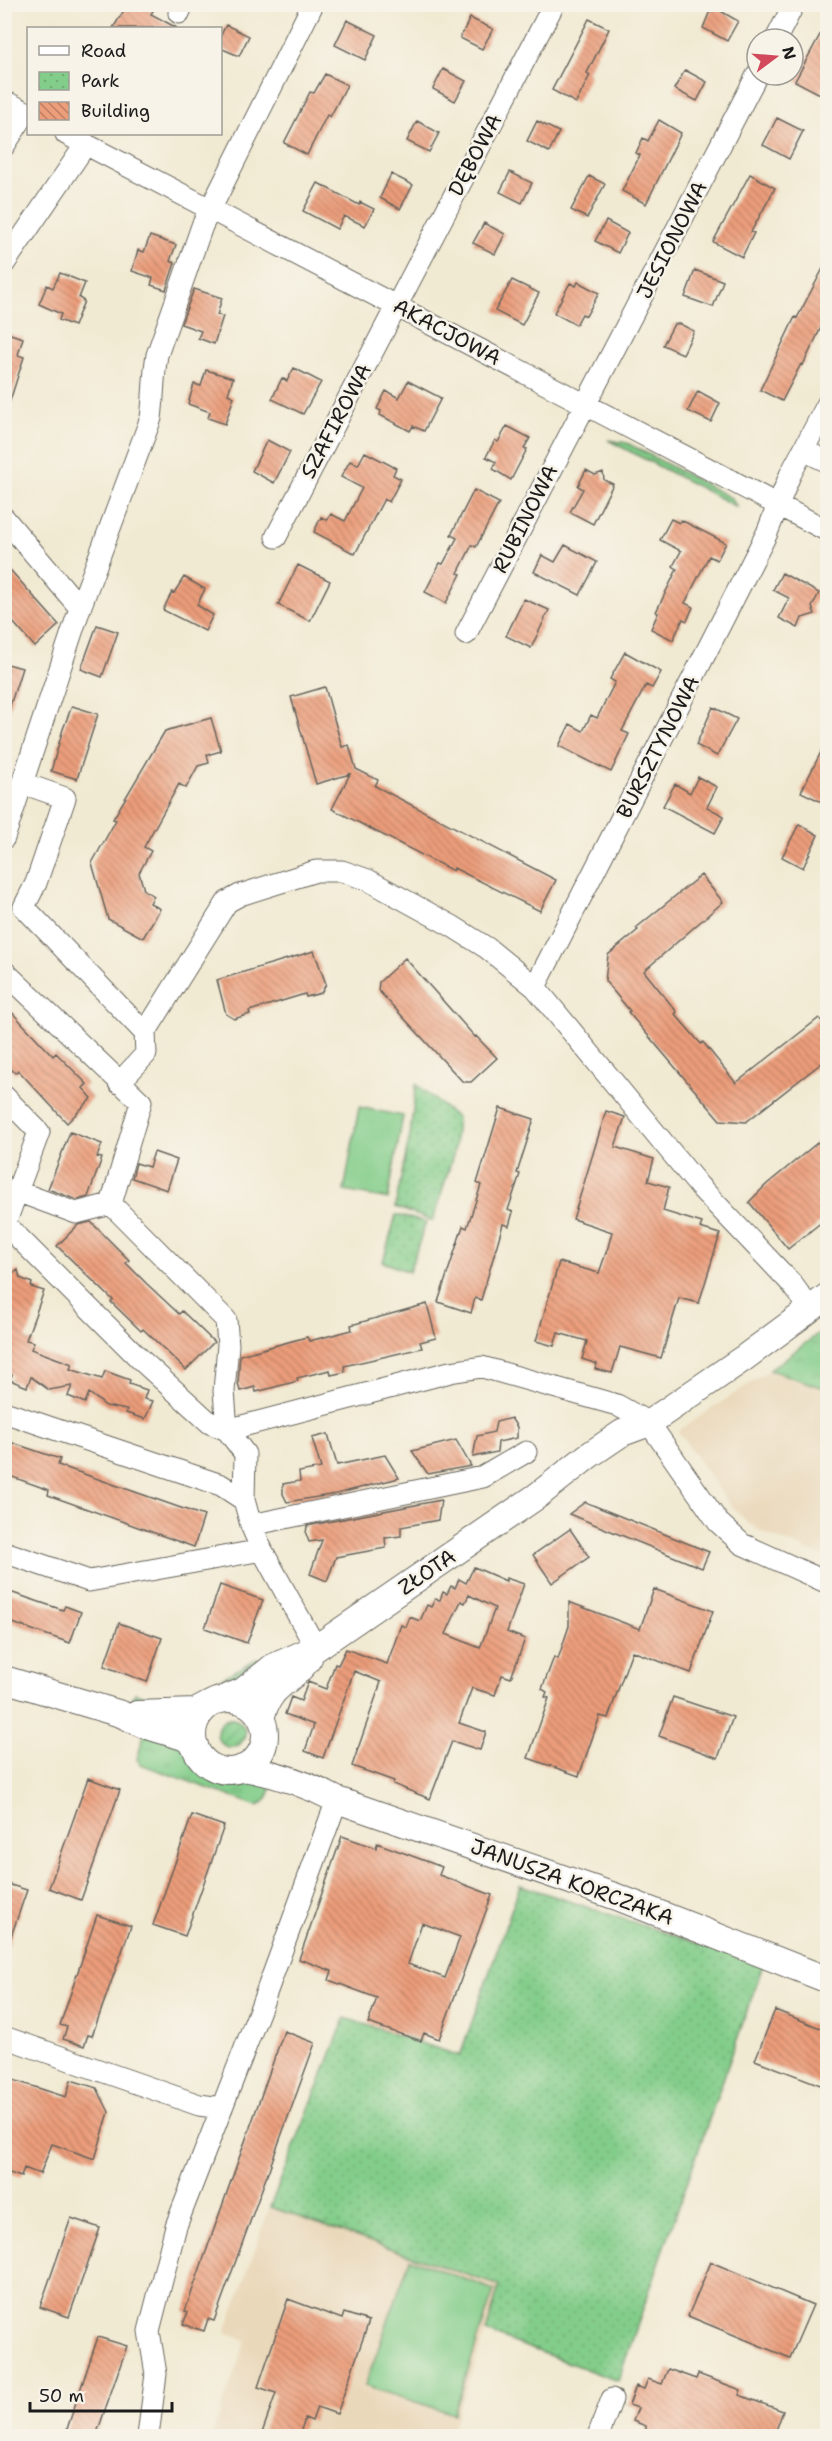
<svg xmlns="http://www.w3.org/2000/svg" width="832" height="2441" font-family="'Shantell Sans',sans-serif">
<defs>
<pattern id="grass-tufts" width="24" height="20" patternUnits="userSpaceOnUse" patternTransform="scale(1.5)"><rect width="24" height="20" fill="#83cd8a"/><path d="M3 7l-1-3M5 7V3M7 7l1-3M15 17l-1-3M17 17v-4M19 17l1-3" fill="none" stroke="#71af76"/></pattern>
<pattern id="park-dots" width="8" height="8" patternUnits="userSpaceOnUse" patternTransform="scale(1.5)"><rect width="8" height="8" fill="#83cd8a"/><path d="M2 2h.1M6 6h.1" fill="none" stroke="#71af76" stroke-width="1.8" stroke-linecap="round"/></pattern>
<pattern id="garden-furrows" width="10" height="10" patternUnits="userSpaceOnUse" patternTransform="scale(1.5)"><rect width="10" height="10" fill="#83cd8a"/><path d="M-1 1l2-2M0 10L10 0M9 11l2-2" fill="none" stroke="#71af76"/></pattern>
<pattern id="building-back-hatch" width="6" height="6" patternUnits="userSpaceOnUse" patternTransform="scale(1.5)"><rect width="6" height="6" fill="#ec9d7a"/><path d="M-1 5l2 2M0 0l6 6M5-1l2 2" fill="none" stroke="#be7f63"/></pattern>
</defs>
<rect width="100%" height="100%" fill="#f7f3e8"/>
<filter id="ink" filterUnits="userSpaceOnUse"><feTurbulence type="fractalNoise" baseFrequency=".0167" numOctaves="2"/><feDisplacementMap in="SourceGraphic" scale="12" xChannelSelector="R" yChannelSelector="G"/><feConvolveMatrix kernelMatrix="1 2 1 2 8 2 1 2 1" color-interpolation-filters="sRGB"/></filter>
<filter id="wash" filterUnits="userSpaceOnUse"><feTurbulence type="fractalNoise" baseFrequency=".008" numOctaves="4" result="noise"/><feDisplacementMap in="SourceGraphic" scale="24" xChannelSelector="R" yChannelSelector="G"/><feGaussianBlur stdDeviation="1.35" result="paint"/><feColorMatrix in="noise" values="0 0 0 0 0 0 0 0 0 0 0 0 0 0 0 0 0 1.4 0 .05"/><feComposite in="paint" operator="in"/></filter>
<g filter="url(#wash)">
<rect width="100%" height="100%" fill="#f1ead3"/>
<!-- built -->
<path fill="#ead8ba" d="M770,1370L827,1389V1558L762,1532L748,1523L728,1502L678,1431Z
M270,2207L500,2286L486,2332L450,2436H212L246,2340L226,2332Z"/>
<!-- grass -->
<path fill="url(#grass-tufts)" stroke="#507453" stroke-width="1.5" d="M608,440L627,443L731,498L737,507Z
M827,1327V1389L770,1370Z
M258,1658L265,1665L198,1704H130L135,1693C146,1696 156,1700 168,1699C185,1699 242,1668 258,1658Z
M145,1732L189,1748L197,1760L211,1772L225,1776L248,1774L273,1782C271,1791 267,1803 257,1806L140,1764L137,1759Z"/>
<!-- park -->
<path fill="url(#park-dots)" stroke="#507453" stroke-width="1.5" d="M416,1084L457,1118L454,1152L433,1221L395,1207L410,1135Z
M396,1215L426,1222L409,1272L383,1262Z
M520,1885L763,1965L618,2381L486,2332L499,2286L270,2207L345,2018L460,2056Z"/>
<!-- garden -->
<path fill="url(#garden-furrows)" stroke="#507453" stroke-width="1.5" d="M217 1733a14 14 0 1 1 28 0a14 14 0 1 1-28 0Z"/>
<!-- pitch -->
<path fill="#83cd8a" stroke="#507453" stroke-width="1.5" d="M359,1107L403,1116L388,1199L344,1191Z
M410,2259L494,2290L454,2414L365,2386Z"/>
<g id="blocks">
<!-- building -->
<path fill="url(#building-back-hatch)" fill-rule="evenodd" d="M128,4H157L151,14L177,28H113Z
M712,6L738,21L727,41L703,28Z
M470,18L493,29L482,49L460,38Z
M589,19L609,29L587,73L590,75L576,103L552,90Z
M347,20L377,35L365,60L335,45Z
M828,20V80L820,94L795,81Z
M226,25L249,36L239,56L220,48V37Z
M443,69L466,81L455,101L433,89Z
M685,70L707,82L697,101L674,89Z
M325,74L347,85L330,117L327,115L307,155L284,143L310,92L314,93Z
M777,118L803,131L789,159L763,145Z
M659,120L681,133L646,204L622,191L640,155L636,153L643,138L648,141Z
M417,121L439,133L429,152L407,141Z
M537,121L559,132L549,152L527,141Z
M510,172L532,183L522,203L500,192Z
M391,174L413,185L400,209L380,198Z
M750,174L775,188L751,232L754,233L742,257L713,242Z
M589,176L605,184L587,218L571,210Z
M318,183L359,205L360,202L374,209L365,226L344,216L337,229L303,211Z
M606,221L628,233L618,253L595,241Z
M484,223L505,234L495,254L473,243Z
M150,236L176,245L170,261L175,263L166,290L151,285L153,278L132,271L138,250L144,252Z
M828,259V313L803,365L801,364L782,401L760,390L795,317L797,318Z
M695,270L723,281L713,307L685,297Z
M60,273L85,283L79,298L84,301L74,326L59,320L61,314L39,304L47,285L53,288Z
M512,280L539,293L522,325L495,311Z
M578,282L599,293L586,316L582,314L576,325L554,313L570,283L576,286Z
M194,289L222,298L217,315L223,316L214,344L198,338L201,331L181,324Z
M674,324H680L694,331L683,354L663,345Z
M4,332L23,338L18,355L24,357L8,407L4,406Z
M294,368L321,382L303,414L272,399L282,378L287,381Z
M206,370L233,378L228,394L234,397L225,424L208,418L210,412L188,404L194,384L201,386Z
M408,381L441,398L424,431L413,426L410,431L380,415L381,411L377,409L386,391L399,398Z
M698,391L720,403L711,422L688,411Z
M507,426L530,438L524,448L527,449L511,480L493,469L496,462L486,457L495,440L498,442Z
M267,440L290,452L274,483L252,471Z
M365,452L396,468L393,475L401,479L389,502L384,499L355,554L314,532L321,517L327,520L331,514L345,521L362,488L341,477L350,461L358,465Z
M586,470L595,475L603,472L604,480L613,484L593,524L570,512L583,489L578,486Z
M474,490L499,503L476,547L472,545L458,573L461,574L446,603L425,592L440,563L443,564L457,538L451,535Z
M671,519L679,523L681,520L726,543L717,560L709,556L685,603L693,607L687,621L683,619L673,640L651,629L658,613L656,612L677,569L673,566L681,551L660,540Z
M565,545L597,562L580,595L534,572L542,555L555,562Z
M4,563L59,625L35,647L4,612Z
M298,565L330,581L310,621L278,605Z
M782,573L819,593L812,607L815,614L802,618L798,628L779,618L789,598L773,590Z
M184,577L205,589L197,605L213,615L205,631L163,610L172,592L174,593Z
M524,599L549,610L531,648L506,636Z
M97,625L118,632L102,677L81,669Z
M625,652L661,672L652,688L646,685L622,731L629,734L611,772L559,746L570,724L583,731L591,715L597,718L615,682L610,679Z
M4,663L22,668L8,712L4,711Z
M325,687L342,747L349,745L356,769L378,780L375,786L556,880L540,911L454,868L453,871L332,809L350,774L316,784L291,697Z
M72,706L98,714L77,779L51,771L63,729Z
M713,707L737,719L717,756L696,745Z
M211,718L221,751L207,755L209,763L198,766L186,788L179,784L144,847L151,851L139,873L144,890L154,896L150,903L160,909L143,938L108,919L92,863L116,820L113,819L165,731Z
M828,738V805L801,792Z
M698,777L717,787L707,807L724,816L715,833L663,806L675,784L690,793Z
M799,824L818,835L803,868L782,857Z
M701,875L723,902L644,971L677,1012L675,1014L701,1044L703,1042L736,1083L819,1018L828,1028V1058L746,1122L720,1120L628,1012L630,1011L605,981L608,955L638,930L636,928Z
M314,951L326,984L321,993L306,997L305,994L249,1011L250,1014L234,1019L226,1014L217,980Z
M405,958L475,1037L476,1036L497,1058L471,1082H463L378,990L379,982Z
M4,1004L53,1056L56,1053L87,1084L83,1088L92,1098L67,1123L18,1070L15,1073L4,1062Z
M500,1108L534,1119L517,1173L520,1174L508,1210L513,1212L509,1226L503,1224L481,1300L475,1298L471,1313L438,1302L463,1226L467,1228L481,1185L477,1183Z
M606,1111L625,1117L615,1147L654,1159L648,1181L669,1187L663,1211L702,1223L700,1228L720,1234L699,1303L679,1298L661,1358L620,1347L612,1373L595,1369L597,1364L582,1359L587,1341L558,1333L554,1346L536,1341L559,1262L599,1273L608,1247L612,1232L573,1219Z
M70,1132L102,1144L97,1157L102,1158L88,1197L77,1200L48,1189Z
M828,1134V1217L788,1249L749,1202L767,1184Z
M154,1152L177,1160L167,1190L132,1178L136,1163L149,1167Z
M91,1222L129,1260L126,1263L147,1284L179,1314L182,1311L214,1342L186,1370L143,1329L141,1331L111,1302L113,1300L57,1246L78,1225Z
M18,1270L20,1278L32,1283L31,1287L44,1291L26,1340L34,1342L31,1349L72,1364L70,1369L102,1379L105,1371L130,1380L129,1384L147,1390L144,1399L153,1401L145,1419L126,1413L127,1410L106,1406L89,1393L85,1403L68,1396L72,1386L49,1390L31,1377L27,1387L10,1380L12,1375L4,1372V1279Z
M427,1304L436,1338L420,1342L422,1348L344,1366L345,1372L331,1375L330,1370L297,1378L298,1381L256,1392L255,1387L240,1391L238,1383L240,1355L307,1337L309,1341L352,1330L351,1325Z
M511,1418L517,1427V1438L498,1442L497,1452L473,1457L477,1436L494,1432L496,1422Z
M328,1434L337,1465L385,1455L399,1478L336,1494L287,1502L283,1494V1484L300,1481L299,1472L321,1468L312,1438Z
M4,1440L60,1459L58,1465L204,1516L194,1547L48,1495L49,1490L4,1474Z
M456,1440L471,1466L428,1474L412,1451Z
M441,1500L438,1520L401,1527V1536L385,1538L386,1548L336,1557L327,1581L310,1574L322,1540L309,1542L306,1534L307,1526Z
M585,1502L709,1552L702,1568L569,1514Z
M570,1529L589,1557L552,1583L533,1555Z
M474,1567L506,1581V1578L524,1584L507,1632L525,1639L511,1678L502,1675L495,1695L472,1688L459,1723L486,1732L480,1750L452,1741L430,1799L393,1784L394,1781L352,1766L381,1682L354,1671L323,1758L305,1751L314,1725L285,1714L291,1697L301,1701L308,1682L326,1689L335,1664L338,1665L346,1649L387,1664L401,1625L406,1627L410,1617L420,1621L427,1605L431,1607L435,1599L440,1600L443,1592L447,1594L451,1586L455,1588L459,1579L466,1583ZM469,1595L495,1608L480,1648L446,1634L461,1601L465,1603Z
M220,1585L263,1600L247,1643L205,1628Z
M654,1589L713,1611L691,1673L632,1651L608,1718L600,1716L579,1776L528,1758L549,1698L545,1697L547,1692L542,1689L554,1657L558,1659L569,1626V1602L640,1629Z
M4,1590L63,1610L65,1606L81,1612L70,1643L4,1620Z
M119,1623L162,1638L147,1682L104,1666Z
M673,1697L733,1717L718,1758L659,1736Z
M88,1778L120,1790L81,1900L49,1888Z
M192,1815L224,1826L185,1936L153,1925Z
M342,1836L376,1848L377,1843L442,1867L439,1875L492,1895L439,2039L424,2033L421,2041L368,2023L377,1998L329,1980L332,1971L299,1959ZM422,1923L460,1937L445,1978L408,1964Z
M4,1883L27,1890L7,1948L4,1947Z
M97,1915L131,1926L92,2036L88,2035L84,2046L63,2039L67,2027L60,2025Z
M775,2010L828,2031V2088L755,2060Z
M284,2031L315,2043L214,2321L208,2319L204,2331L183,2324L188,2312L185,2311Z
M4,2077L66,2097L71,2080L97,2088L109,2112L95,2159L52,2144L40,2174L24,2168L21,2177L4,2171Z
M71,2218L100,2228L69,2317L40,2307Z
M711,2262L813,2305L790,2358L688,2316Z
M288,2299L342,2319L344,2313L369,2321L337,2414L317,2407L312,2421L305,2418L299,2436H261L276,2393L258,2387Z
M98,2337L127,2346L96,2436H79L66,2432Z
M668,2369L696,2379L698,2374L741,2390L739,2395L783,2411L774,2436H646V2426L633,2421L638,2408L629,2405L636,2386L644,2389L648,2379L662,2384Z"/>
</g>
</g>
<g filter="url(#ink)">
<use href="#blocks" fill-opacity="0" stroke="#67645c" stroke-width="1.5"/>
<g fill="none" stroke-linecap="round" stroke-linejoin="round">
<defs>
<path id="minor" d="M179,13L183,4
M776,39L794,4
M4,101L28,113
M66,134L828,531
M4,146L26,112
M4,264L86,144
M803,450L828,462
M4,518L80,608
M276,537L554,4
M466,634L757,75
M22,783L65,798L36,883L24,907L145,1033
M4,838L80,608L151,418C154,397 153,376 157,355L202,226L313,4
M4,971L141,1102L111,1204
M535,987L767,533L790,475L828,403
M119,1083L146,1054L145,1033L227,902L240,895L316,871H342L368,880L452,926L487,948L535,987L699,1186L792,1284L811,1310
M4,1096L39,1132L5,1224
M19,1192L76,1213L111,1204L226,1320L228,1345L224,1391L227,1430L245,1454L244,1500L251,1525L262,1550L316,1648
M4,1223L141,1360L210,1423L227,1430L450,1372L482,1367L617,1405L649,1423L718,1522L742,1544L828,1583
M4,1412L221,1485L244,1500
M251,1525L483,1477L526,1452
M4,1552L89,1581L262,1550
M4,2037L199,2105L222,2108
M148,2436L156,2374L149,2331L176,2226L261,2007L337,1800
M598,2436L612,2399"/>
<path id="tertiary" d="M4,1679L121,1714L144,1725L184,1737L195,1745
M193 1735a36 36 0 1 1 72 0a36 36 0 1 1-72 0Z
M221,1700L243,1691L273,1667L316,1648L537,1496L588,1456L622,1433L649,1423L744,1358L828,1296
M137,1714L195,1712L210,1704
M261,1719C270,1681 290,1686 309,1658
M242,1768C275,1773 307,1784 337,1800L617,1897L828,1980"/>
</defs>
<!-- minor casing -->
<use href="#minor" stroke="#67645c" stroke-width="23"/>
<!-- tertiary casing -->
<use href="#tertiary" stroke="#67645c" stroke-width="28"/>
<!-- minor -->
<use href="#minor" stroke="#fff" stroke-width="21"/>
<!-- tertiary -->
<use href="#tertiary" stroke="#fff" stroke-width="26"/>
</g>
</g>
<g text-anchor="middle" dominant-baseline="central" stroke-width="5" stroke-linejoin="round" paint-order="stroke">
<!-- street labels -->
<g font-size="21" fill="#1c1c1c" stroke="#f7f3e8">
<text transform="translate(475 155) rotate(-62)">DĘBOWA</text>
<text transform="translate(672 240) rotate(-63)">JESIONOWA</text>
<text transform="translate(447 332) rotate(28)">AKACJOWA</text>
<text transform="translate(336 421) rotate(-62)">SZAFIROWA</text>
<text transform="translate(525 519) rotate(-63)">RUBINOWA</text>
<text transform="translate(658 747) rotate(-63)">BURSZTYNOWA</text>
<text transform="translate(427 1572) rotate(-34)">ZŁOTA</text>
<text transform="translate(572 1882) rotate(20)">JANUSZA KORCZAKA</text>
</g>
</g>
<!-- margin -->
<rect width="832" height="2441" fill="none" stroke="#f7f3e8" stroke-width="24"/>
<!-- legend -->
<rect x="27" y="27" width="195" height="108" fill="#f7f3e8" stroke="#9f9d96" stroke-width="1.5"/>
<rect x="39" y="46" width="30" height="9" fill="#ffffff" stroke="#9f9d96" stroke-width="1.5"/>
<text x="81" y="57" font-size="18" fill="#1c1c1c">Road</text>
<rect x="39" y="72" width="30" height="18" fill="url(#park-dots)" stroke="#9f9d96" stroke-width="1.5"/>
<text x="81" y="87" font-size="18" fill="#1c1c1c">Park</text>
<rect x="39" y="102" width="30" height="18" fill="url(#building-back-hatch)" stroke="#9f9d96" stroke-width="1.5"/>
<text x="81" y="117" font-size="18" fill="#1c1c1c">Building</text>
<!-- north arrow -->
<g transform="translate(775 57) rotate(74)"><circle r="28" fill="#f7f3e8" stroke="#9f9d96" stroke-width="1.5"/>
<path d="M0-4.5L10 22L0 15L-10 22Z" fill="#d1495b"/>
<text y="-9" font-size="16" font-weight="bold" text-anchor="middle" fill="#1c1c1c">N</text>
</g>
<!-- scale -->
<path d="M30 2402v9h142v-9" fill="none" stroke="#1c1c1c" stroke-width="3"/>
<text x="39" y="2402" font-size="18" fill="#1c1c1c" stroke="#f7f3e8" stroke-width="4.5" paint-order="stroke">50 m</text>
</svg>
